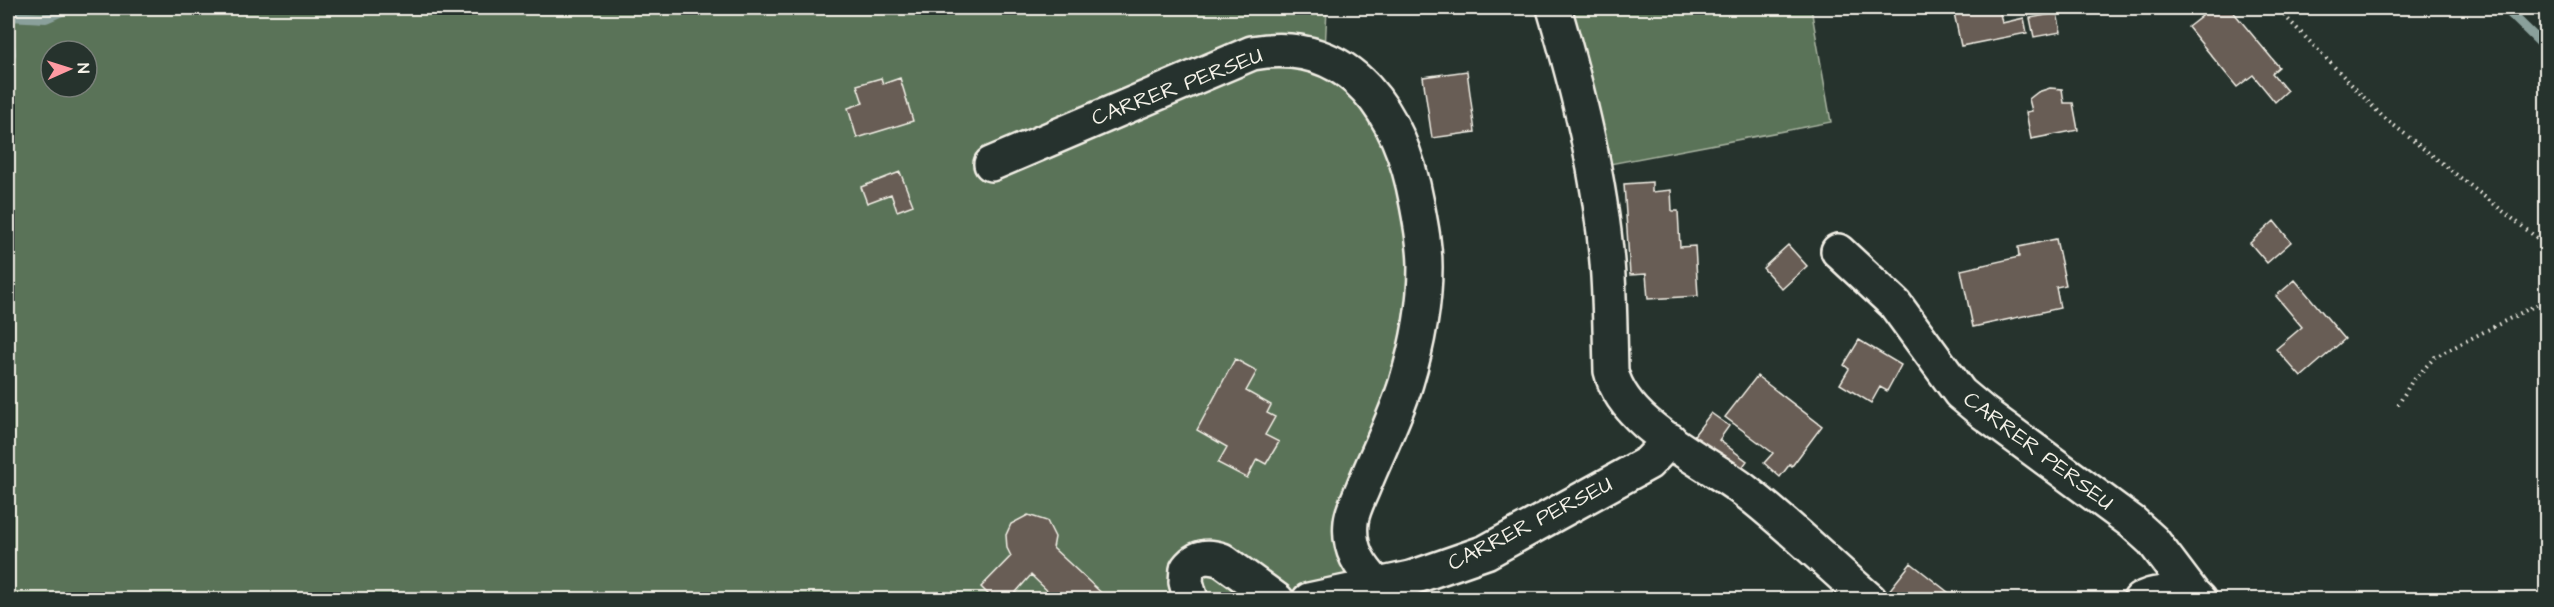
<svg xmlns="http://www.w3.org/2000/svg" width="2554" height="607" font-family="'Architects Daughter',sans-serif">
<rect width="100%" height="100%" fill="#26332d"/>
<filter id="ink" filterUnits="userSpaceOnUse"><feTurbulence type="fractalNoise" baseFrequency=".0167" numOctaves="2"/><feDisplacementMap in="SourceGraphic" scale="12" xChannelSelector="R" yChannelSelector="G"/><feConvolveMatrix kernelMatrix="1 2 1 2 8 2 1 2 1" color-interpolation-filters="sRGB"/></filter>
<g filter="url(#ink)">
<!-- green -->
<path fill="#5a7358" stroke="#a7b2a0" stroke-width="1.5" fill-rule="evenodd" d="M8,8H1327L1324,73L1348,89L1387,152L1408,217L1411,306L1382,416L1334,516L1333,539L1358,599H8ZM51,51H87V87H51Z
M1565,8H1811L1831,122L1605,165Z"/>
<g fill="none" stroke-linecap="round" stroke-linejoin="round">
<!-- stream -->
<path stroke="#8aa09b" stroke-width="10" d="M2505,8L2546,48
M8,16L46,18L69,8
M8,26L11,54L8,59"/>
</g>
<!-- building -->
<path fill="#685d54" stroke="#f4f1e8" stroke-width="1.5" d="M1953,8H1999L2002,23L2024,18L2027,33L1961,46Z
M2196,8H2230L2279,67L2272,73L2287,91L2275,102L2253,75L2237,87L2188,27L2202,16Z
M2057,13L2061,32L2034,37L2030,18Z
M1467,71L1475,132L1432,138L1423,77Z
M881,78L883,84L900,78L913,121L857,138L848,108L863,103L857,85Z
M2050,88L2062,89L2064,103H2073L2078,130L2031,139L2026,112L2032,111L2029,99L2038,92Z
M900,172L913,205L897,211L891,194L867,203L861,187Z
M1652,182V192L1671,190L1672,211H1678L1680,247L1695,246L1698,296L1648,299L1646,274L1630,275L1624,184Z
M2274,221L2291,242L2267,263L2250,243Z
M2056,239L2066,285L2056,287L2060,308L1973,327L1961,270L2019,257L2018,247Z
M1788,245L1807,266L1782,289L1763,268Z
M2295,280L2345,339L2301,377L2276,349L2302,327L2276,296Z
M1859,340L1901,365L1887,391L1880,387L1871,403L1840,384L1849,369L1844,365Z
M1235,359L1257,371L1246,391L1271,405L1267,413L1275,417L1265,435L1279,442L1266,464L1257,459L1247,478L1218,463L1227,447L1197,430Z
M1757,376L1822,426L1792,466L1790,464L1780,477L1764,463L1773,453L1725,417Z
M1711,413L1729,426L1719,440L1747,461L1738,473L1692,438Z
M1028,515L1047,521L1055,537L1053,548L1109,600H1057L1031,575L1009,600H994L981,587L1011,556L1007,548L1006,535L1011,524Z
M1911,563L1958,600L1884,597Z"/>
<g fill="none" stroke-linecap="round" stroke-linejoin="round">
<defs>
<path id="minor" d="M1554,8C1578,90 1600,176 1607,262C1610,298 1610,335 1611,371C1624,426 1702,458 1745,491C1788,524 1828,564 1870,600
M991,164L1252,53C1353,35 1401,116 1417,204C1421,225 1425,245 1425,267C1425,304 1417,347 1406,383C1395,419 1377,453 1363,488C1359,498 1352,511 1351,522C1348,550 1360,566 1378,586
M1838,251L1895,304L1960,393L1984,413L2132,522L2153,541L2193,594
M1191,600L1186,582L1187,569C1197,556 1208,555 1222,560L1277,600
M1309,600L1411,578L1486,552L1648,463L1670,440
M2140,600C2156,590 2174,593 2193,594L2199,600"/>
</defs>
<!-- minor casing -->
<use href="#minor" stroke="#f4f1e8" stroke-width="38"/>
<!-- path -->
<path stroke="#f4f1e8" stroke-width="4" stroke-dasharray="1.5 4.5" stroke-linecap="butt" d="M2280,11L2382,116L2546,245
M2398,405L2411,383L2435,357L2546,300"/>
<!-- minor -->
<use href="#minor" stroke="#26332d" stroke-width="33"/>
</g>
</g>
<g text-anchor="middle" dominant-baseline="central" stroke-width="6" stroke-linejoin="round" paint-order="stroke">
<!-- street labels -->
<g font-size="22" fill="#f4f1e8" stroke="#26332d">
<text transform="translate(1177 87) rotate(-21)">CARRER PERSEU</text>
<text transform="translate(2038 451) rotate(37)">CARRER PERSEU</text>
<text transform="translate(1530 524) rotate(-27)">CARRER PERSEU</text>
</g>
</g>
<!-- margin -->
<rect width="2554" height="607" fill="none" stroke="#26332d" stroke-width="30"/>
<rect x="15" y="15" width="2524" height="577" fill="none" stroke="#f4f1e8" stroke-width="2" filter="url(#ink)"/>
<!-- north arrow -->
<g transform="translate(69 69) rotate(87)"><circle r="28" fill="#26332d" stroke="#787f78" stroke-width="1.5"/>
<path d="M0-4.5L10 22L0 15L-10 22Z" fill="#ff9aa2"/>
<text y="-9" font-size="16" font-weight="bold" text-anchor="middle" fill="#f4f1e8">N</text>
</g>
</svg>
